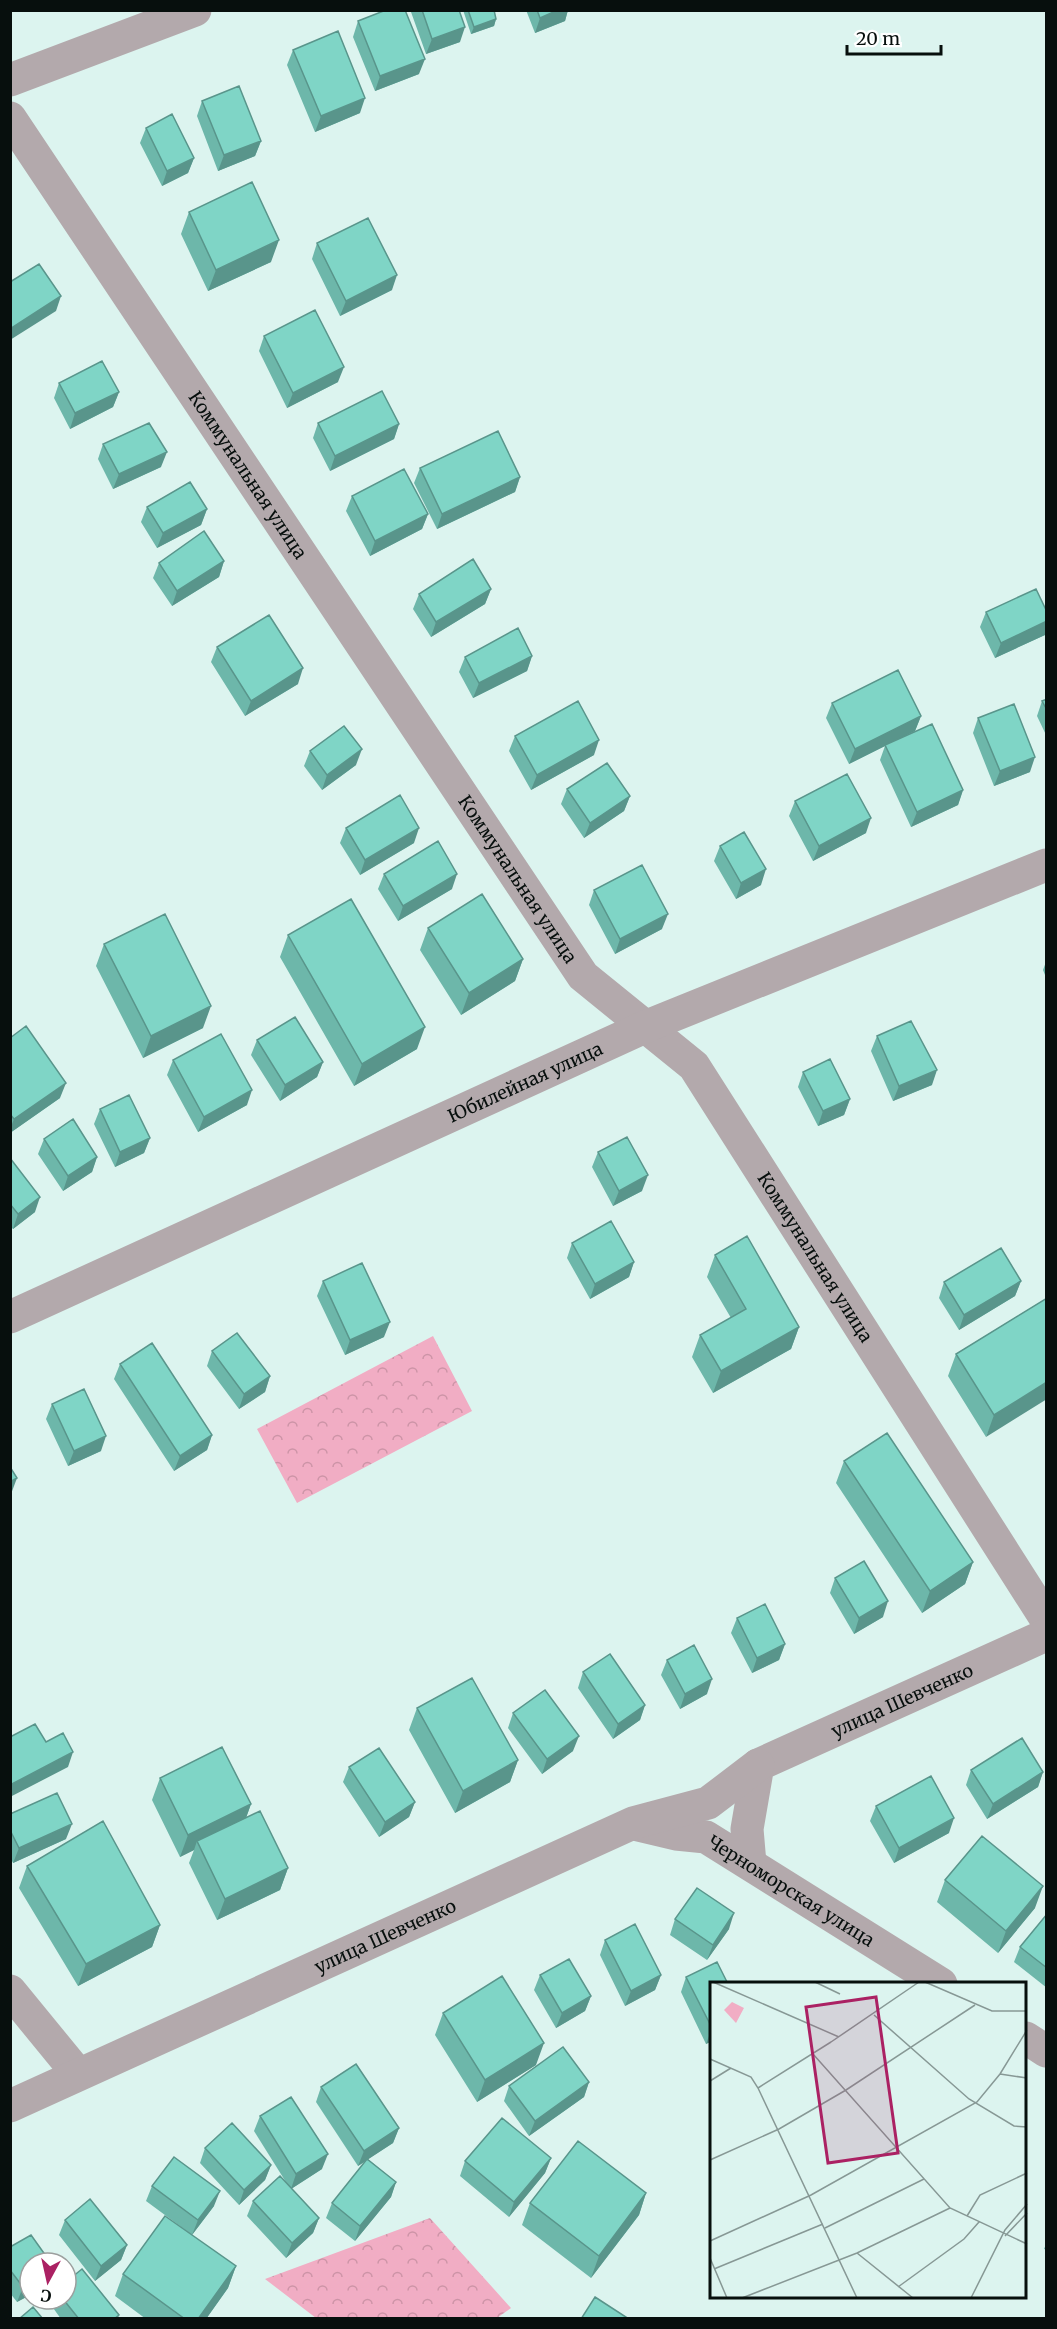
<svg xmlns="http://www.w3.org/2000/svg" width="1057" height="2329" font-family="Merriweather,serif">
<defs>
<pattern id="forest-crowns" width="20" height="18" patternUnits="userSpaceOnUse" patternTransform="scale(1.5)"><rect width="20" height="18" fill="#f1adc4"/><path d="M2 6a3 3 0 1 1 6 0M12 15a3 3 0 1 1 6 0" fill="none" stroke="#cd94a7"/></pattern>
</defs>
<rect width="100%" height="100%" fill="#dcf4ef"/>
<!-- forest -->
<path fill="url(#forest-crowns)" d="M433,1336L472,1411L297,1503L257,1429Z
M430,2218L511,2308L497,2318H316L265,2279Z"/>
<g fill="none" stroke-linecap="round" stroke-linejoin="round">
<!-- street -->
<g stroke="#b3a9ac" stroke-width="33">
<path d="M10,80L195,10"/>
<path id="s1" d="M10,118L583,976L694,1066L1046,1619"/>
<path id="s2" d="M10,1317L647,1026L1046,865"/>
<path id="s3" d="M638,1825L676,1834L706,1837L941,1984"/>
<path id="s4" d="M750,1864L747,1829L758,1765L1046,1635"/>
<path d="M10,1991L78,2074"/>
<path d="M1026,2038L1046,2051"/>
<path id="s5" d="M10,2106L633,1823L708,1803L758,1765"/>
</g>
</g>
<!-- wall -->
<path fill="#6db7aa" d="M412,10H459L460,42L426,54L411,12Z
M463,10H494L496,19L494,26L471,34Z
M526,10H568L565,21L535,33Z
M358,21L419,74L375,91L353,37Z
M293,50L360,113L315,132L287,65Z
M202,101L261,141L255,156L218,171L197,116Z
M146,128L194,158L188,173L162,186L140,143Z
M189,212L271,262L208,291L181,234Z
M317,243L392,290L340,316L312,259Z
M264,336L338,382L287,408L259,351Z
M59,383L119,392L113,407L70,429L54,398Z
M318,423L399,424L394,439L330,471L313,438Z
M103,444L161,467L113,489L98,459Z
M420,468L520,477L515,492L437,529L414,483Z
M352,496L428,514L422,529L370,556L346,511Z
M147,507L207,509L201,525L157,548L141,522Z
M224,561L219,577L172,606L153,578L159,563Z
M491,589L485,604L431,637L413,609L419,594Z
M986,612H1047V630L1045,635L995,658L980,627Z
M217,647L298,684L245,716L211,662Z
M532,656L527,671L473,698L459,672L465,657Z
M1047,699V737L1037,716L1042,701Z
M832,703L921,716L915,731L901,738L963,790L958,805L911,827L880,760L885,746L849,764L826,718Z
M978,718L1030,772L994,786L973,733Z
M515,736L594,755L531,790L509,751Z
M310,751L356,765L322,790L304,766Z
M567,789L630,796L624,811L584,838L561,804Z
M795,801L866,833L813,861L789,816Z
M346,828L414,843L360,875L340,843Z
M720,846L761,885L736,899L714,861Z
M384,874L452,889L398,921L378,889Z
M594,890L662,929L615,954L589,905Z
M428,928L523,959L515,981L461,1015L420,950Z
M288,935L417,1049L354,1086L280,957Z
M104,944L203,1028L143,1058L96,966Z
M1047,959V980L1043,970Z
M877,1036L932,1085L893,1101L871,1051Z
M10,1038L60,1098L10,1133Z
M257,1040L323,1062L317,1077L280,1101L251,1055Z
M173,1060L247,1105L198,1132L167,1075Z
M803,1072L850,1099L844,1115L818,1126L798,1087Z
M100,1109L150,1138L144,1153L115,1167L94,1124Z
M44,1139L97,1157L92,1172L63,1191L38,1154Z
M598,1152L642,1191L613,1206L592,1167Z
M10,1158L35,1212L13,1229L10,1226Z
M572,1243L634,1262L629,1277L590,1299L567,1258Z
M715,1255L799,1327L791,1349L713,1393L692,1357L700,1335L731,1318L707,1277Z
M323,1281L384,1337L345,1355L317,1296Z
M1021,1281L1015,1296L959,1330L939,1298L944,1282Z
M1047,1298L986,1437L948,1376L956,1354Z
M212,1351L270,1376L265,1392L239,1409L207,1366Z
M120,1364L212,1435L207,1450L174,1471L114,1379Z
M52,1404L101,1451L68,1466L46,1419Z
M844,1461L973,1562L965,1584L922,1613L836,1483Z
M835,1578L883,1617L854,1634L830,1593Z
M737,1618L785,1644L779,1660L752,1673L731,1633Z
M667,1660L707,1694L680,1709L661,1675Z
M583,1672L645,1705L640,1720L613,1739L578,1688Z
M417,1708L518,1760L510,1782L455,1813L409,1730Z
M513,1713L573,1751L542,1774L508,1728Z
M349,1767L415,1802L409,1817L379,1837L343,1782Z
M971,1770L1043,1772L1038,1787L987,1819L966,1785Z
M160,1778L251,1804L246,1818L288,1868L280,1890L217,1920L189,1863L194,1850L180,1857L152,1800Z
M876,1806L949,1833L894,1863L870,1821Z
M10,1814L66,1839L13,1863L10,1857Z
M27,1866L160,1925L152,1947L78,1986L19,1888Z
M945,1880L1035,1908L998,1953L937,1902Z
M1047,1914V1988L1014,1962L1020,1947Z
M675,1919L729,1929L707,1960L670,1935Z
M605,1940L661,1975L655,1990L625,2006L600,1955Z
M540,1975L591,1996L585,2011L556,2028L534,1990Z
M686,1977L712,1984V2041L706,2044L681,1992Z
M443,2013L536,2065L477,2102L435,2035Z
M589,2082L584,2097L529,2136L504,2101L509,2086Z
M321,2087L399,2128L393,2143L368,2159L396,2182L391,2197L355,2241L326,2218L332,2203L367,2160L358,2166L316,2102Z
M260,2116L322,2169L291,2189L319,2218L313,2233L286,2258L247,2216L253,2201L289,2187L254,2131Z
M205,2148L271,2165L265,2180L239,2205L200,2163Z
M551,2158L545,2173L509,2217L460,2176L465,2161Z
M152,2186L214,2206L192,2235L146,2201Z
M646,2193L639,2215L591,2278L522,2225L530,2203Z
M65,2220L127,2245L121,2260L95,2281L59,2235Z
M1047,2242V2250L1044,2249Z
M10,2247L30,2295L17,2302L10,2293Z
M236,2266L228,2288L206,2319H146L115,2296L123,2274Z
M53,2299H66L119,2315L118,2319H61L51,2305Z"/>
<!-- shaded-wall -->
<path fill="#59958b" d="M558,10H568L565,21L535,33L540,18Z
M496,19L494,26L471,34L474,27Z
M465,27L460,42L426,54L432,39Z
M425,59L419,74L375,91L380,76Z
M365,98L360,113L315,132L321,116Z
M261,141L255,156L218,171L224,155Z
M194,158L188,173L162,186L167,171Z
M279,240L271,262L208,291L216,270Z
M397,275L392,290L340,316L346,301Z
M61,296L56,311L10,340V329Z
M344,367L338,382L287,408L293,393Z
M119,392L113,407L70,429L75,413Z
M399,424L394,439L330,471L335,456Z
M167,452L161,467L113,489L119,474Z
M520,477L515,492L437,529L442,514Z
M207,509L201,525L157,548L163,533Z
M428,514L422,529L370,556L375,541Z
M224,561L219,577L172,606L177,591Z
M491,589L485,604L431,637L436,622Z
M1047,621V630L1045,635L995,658L1001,643Z
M532,656L527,671L473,698L479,683Z
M303,668L298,684L245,716L251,701Z
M921,716L915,731L849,764L855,749Z
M599,740L594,755L531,790L537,775Z
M362,749L356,765L322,790L327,775Z
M1035,757L1030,772L994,786L1000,771Z
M963,790L958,805L911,827L917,812Z
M630,796L624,811L584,838L590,823Z
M871,818L866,833L813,861L819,846Z
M419,828L414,843L360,875L365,860Z
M766,869L761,885L736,899L741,883Z
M457,874L452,889L398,921L403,906Z
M668,914L662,929L615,954L620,939Z
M523,959L515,981L461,1015L469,993Z
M211,1006L203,1028L143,1058L151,1036Z
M425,1027L417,1049L354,1086L362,1064Z
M323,1062L317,1077L280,1101L285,1085Z
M937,1070L932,1085L893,1101L899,1086Z
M66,1083L60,1098L10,1133V1129L14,1119Z
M252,1090L247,1105L198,1132L204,1117Z
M850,1099L844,1115L818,1126L823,1111Z
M150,1138L144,1153L115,1167L120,1152Z
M97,1157L92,1172L63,1191L68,1176Z
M648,1175L642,1191L613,1206L619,1191Z
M40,1197L35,1212L13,1229L18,1214Z
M634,1262L629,1277L590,1299L595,1284Z
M1021,1281L1015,1296L959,1330L964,1315Z
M390,1322L384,1337L345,1355L350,1340Z
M799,1327L791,1349L713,1393L721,1371Z
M270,1376L265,1392L239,1409L244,1394Z
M1047,1382V1399L986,1437L994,1415Z
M212,1435L207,1450L174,1471L180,1456Z
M106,1436L101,1451L68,1466L74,1451Z
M17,1478L11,1494H10V1482Z
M973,1562L965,1584L922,1613L930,1591Z
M888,1601L883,1617L854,1634L859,1618Z
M785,1644L779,1660L752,1673L757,1658Z
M712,1679L707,1694L680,1709L685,1694Z
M645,1705L640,1720L613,1739L618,1724Z
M579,1736L573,1751L542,1774L547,1759Z
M73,1752L68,1767L10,1797V1785Z
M518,1760L510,1782L455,1813L463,1791Z
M1043,1772L1038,1787L987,1819L993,1804Z
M415,1802L409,1817L379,1837L385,1822Z
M251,1804L243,1826L197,1841L194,1850L180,1857L188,1835Z
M954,1818L949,1833L894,1863L899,1848Z
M72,1824L66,1839L13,1863L19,1848Z
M288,1868L280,1890L217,1920L225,1899Z
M1043,1886L1035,1908L998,1953L1006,1931Z
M734,1913L729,1929L707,1960L713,1945Z
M160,1925L152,1947L78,1986L86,1964Z
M661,1975L655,1990L625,2006L631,1991Z
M591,1996L585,2011L556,2028L562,2013Z
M712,2028V2041L706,2044Z
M544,2043L536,2065L477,2102L485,2080Z
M589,2082L584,2097L529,2136L535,2121Z
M399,2128L393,2143L358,2166L364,2151Z
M328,2154L322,2169L291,2189L296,2174Z
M551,2158L545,2173L509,2217L514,2202Z
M271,2165L265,2180L239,2205L244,2190Z
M396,2182L391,2197L355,2241L360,2226Z
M220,2191L214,2206L192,2235L198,2220Z
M646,2193L639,2215L591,2278L599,2256Z
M319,2218L313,2233L286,2258L292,2243Z
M127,2245L121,2260L95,2281L101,2266Z
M236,2266L228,2288L206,2319H198Z
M30,2283V2295L17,2302L23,2287Z"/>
<!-- building -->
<path fill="#7fd5c6" stroke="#59958b" stroke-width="1.5" d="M386,10H405L425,59L380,76L358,21Z
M422,10H459L465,27L432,39Z
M468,10H494L496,19L474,27Z
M537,10H558L540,18Z
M338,31L365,98L321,116L293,50Z
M239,86L261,141L224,155L202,101Z
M172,114L194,158L167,171L146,128Z
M252,182L279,240L216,270L189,212Z
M368,218L397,275L346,301L317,243Z
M39,264L61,296L10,329V282Z
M315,310L344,367L293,393L264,336Z
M102,361L119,392L75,413L59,383Z
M382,391L399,424L335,456L318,423Z
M149,423L167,452L119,474L103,444Z
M498,431L520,477L442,514L420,468Z
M404,469L428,514L375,541L352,496Z
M190,482L207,509L163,533L147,507Z
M204,531L224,561L177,591L159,563Z
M473,559L491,589L436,622L419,594Z
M1036,589L1047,612V621L1001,643L986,612Z
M269,615L303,668L251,701L217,647Z
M518,628L532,656L479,683L465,657Z
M898,670L921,716L855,749L832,703Z
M1047,699V710L1042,701Z
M578,701L599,740L537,775L515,736Z
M1014,704L1035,757L1000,771L978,718Z
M932,724L963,790L917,812L885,745Z
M344,726L362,749L327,775L310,751Z
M607,763L630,796L590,823L567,789Z
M847,774L871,818L819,846L795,801Z
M400,795L419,828L365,860L346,828Z
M744,832L766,869L741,883L720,846Z
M438,841L457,874L403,906L384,874Z
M642,865L668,914L620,939L594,890Z
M482,894L523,959L469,993L428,928Z
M351,899L425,1027L362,1064L288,935Z
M165,914L211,1006L151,1036L104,944Z
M295,1017L323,1062L285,1085L257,1040Z
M911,1021L937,1070L899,1086L877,1036Z
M26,1026L66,1083L14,1119L10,1114V1038Z
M221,1034L252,1090L204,1117L173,1060Z
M830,1059L850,1099L823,1111L803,1072Z
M129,1095L150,1138L120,1152L100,1109Z
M73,1119L97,1157L68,1176L44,1139Z
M627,1137L648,1175L619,1191L598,1152Z
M10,1158L40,1197L18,1214L10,1204Z
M611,1221L634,1262L595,1284L572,1243Z
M747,1236L799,1327L721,1371L700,1335L746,1309L715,1255Z
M1001,1248L1021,1281L964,1315L944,1282Z
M362,1263L390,1322L350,1340L323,1281Z
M1047,1298V1382L994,1415L956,1354Z
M237,1333L270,1376L244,1394L212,1351Z
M152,1343L212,1435L180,1456L120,1364Z
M84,1389L106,1436L74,1451L52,1404Z
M887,1433L973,1562L930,1591L844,1461Z
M10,1467L17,1478L10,1482Z
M864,1561L888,1601L859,1618L835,1578Z
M765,1604L785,1644L757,1658L737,1618Z
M694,1645L712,1679L685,1694L667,1660Z
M610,1654L645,1705L618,1724L583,1672Z
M472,1678L518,1760L463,1791L417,1708Z
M545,1690L579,1736L547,1759L513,1713Z
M35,1724L46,1742L63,1733L73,1752L10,1785V1737Z
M1022,1738L1043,1772L993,1804L971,1770Z
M222,1747L251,1804L188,1835L160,1778Z
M379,1748L415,1802L385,1822L349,1767Z
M931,1776L954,1818L899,1848L876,1806Z
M57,1793L72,1824L19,1848L10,1830V1814Z
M260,1811L288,1868L225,1899L197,1841Z
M103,1821L160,1925L86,1964L27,1866Z
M982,1836L1043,1886L1006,1931L945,1880Z
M697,1888L734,1913L713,1945L675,1919Z
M1047,1914V1968L1020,1947Z
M635,1924L661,1975L631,1991L605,1940Z
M569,1959L591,1996L562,2013L540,1975Z
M717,1962L728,1984H712V2028L686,1977Z
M502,1976L544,2043L485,2080L443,2013Z
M563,2047L589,2082L535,2121L509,2086Z
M356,2064L399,2128L364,2151L321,2087Z
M291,2097L328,2154L296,2174L260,2116Z
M502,2118L551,2158L514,2202L465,2161Z
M232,2123L271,2165L244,2190L205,2148Z
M578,2141L646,2193L599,2256L530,2203Z
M174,2157L220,2191L198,2220L152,2186Z
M367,2159L396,2182L360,2226L332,2203Z
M280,2176L319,2218L292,2243L253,2201Z
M90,2199L127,2245L101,2266L65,2220Z
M165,2216L236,2266L198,2319H185L123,2274Z
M31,2235L51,2263H30V2283L23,2287L10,2270V2247Z
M82,2269L119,2315L114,2319H79L63,2299H66V2282Z
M595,2297L629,2319H581Z
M33,2307L43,2319H19Z"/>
<g text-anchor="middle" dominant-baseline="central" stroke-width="4.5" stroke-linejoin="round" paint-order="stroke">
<!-- street labels -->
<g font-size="18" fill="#070f0d" stroke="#fff">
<text stroke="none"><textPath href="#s1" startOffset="429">Коммунальная улица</textPath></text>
<text stroke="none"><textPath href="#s1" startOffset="915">Коммунальная улица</textPath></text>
<text stroke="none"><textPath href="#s2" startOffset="566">Юбилейная улица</textPath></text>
<text stroke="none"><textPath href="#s1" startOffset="1401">Коммунальная улица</textPath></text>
<text stroke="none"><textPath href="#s4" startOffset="258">улица Шевченко</textPath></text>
<text stroke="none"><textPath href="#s3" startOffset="170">Черноморская улица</textPath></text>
<text stroke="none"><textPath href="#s5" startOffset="412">улица Шевченко</textPath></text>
</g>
</g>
<!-- overview -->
<g transform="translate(710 1982)">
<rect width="316" height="316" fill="#dcf4ef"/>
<path d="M22,20L34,26L26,41L14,28Z" fill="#f1adc4"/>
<path fill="none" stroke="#879895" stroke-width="1.5" d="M3,0L129,55M105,0L130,12M215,0L282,29H317M164,33L259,117L304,144L317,145M121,60L209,0M103,72L240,226L317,262M0,77L41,95L48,106L147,316M290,92L317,96M0,99L21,86M48,106L121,60M0,178L69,147L136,108L265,23M257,234L270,213L317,191M115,246L214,197M295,254L317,231M0,259L101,213L267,120L290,92L317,48M147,271L203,316M0,276L17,316M4,287L113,242M188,305L254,257L269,240M32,316L147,271L240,226M261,316L295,248L317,222"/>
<path fill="#ab2163" fill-opacity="0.15" stroke="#ab2163" stroke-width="3" d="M166,15L188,171L118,181L96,25Z"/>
<rect width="316" height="316" fill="none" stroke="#070f0d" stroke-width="3"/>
</g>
<!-- border -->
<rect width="1057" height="2329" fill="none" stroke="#070f0d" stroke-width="24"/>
<!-- north arrow -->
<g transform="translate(48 2281) rotate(188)"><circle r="28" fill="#ffffff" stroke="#9c9f9e" stroke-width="1.5"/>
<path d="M0-4.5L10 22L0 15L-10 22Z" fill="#ab2163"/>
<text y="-9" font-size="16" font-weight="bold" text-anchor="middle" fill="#070f0d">С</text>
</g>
<!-- scale -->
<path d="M847 45v9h94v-9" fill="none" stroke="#070f0d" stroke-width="3"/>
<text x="856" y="45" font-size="18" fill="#070f0d" stroke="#ffffff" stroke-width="4.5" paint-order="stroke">20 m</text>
</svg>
